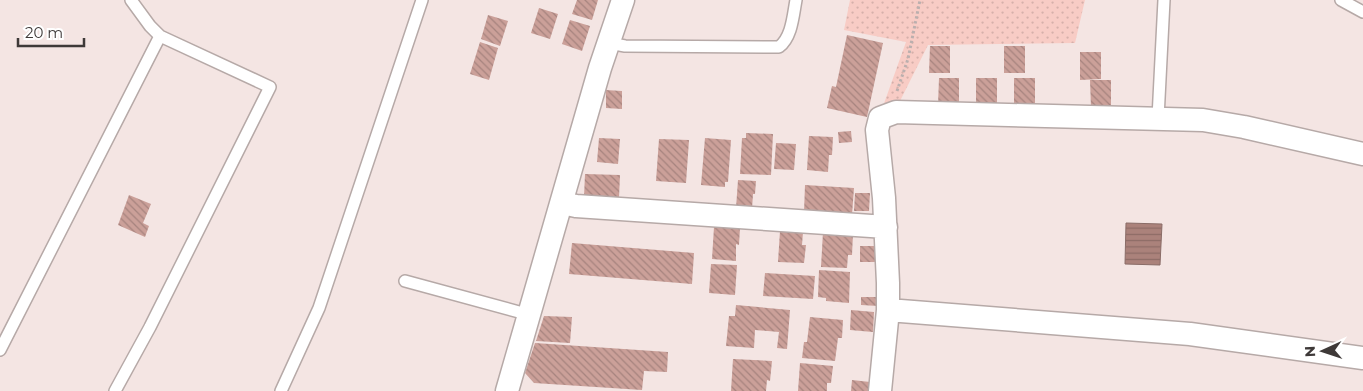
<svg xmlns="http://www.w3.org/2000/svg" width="1363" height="391" font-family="Montserrat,sans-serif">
<defs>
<pattern id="park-dots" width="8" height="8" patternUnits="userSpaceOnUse" patternTransform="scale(1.25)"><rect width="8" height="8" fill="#f8ccc5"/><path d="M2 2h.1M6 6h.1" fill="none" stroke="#d6b0aa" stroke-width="1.8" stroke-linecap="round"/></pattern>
<pattern id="water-rules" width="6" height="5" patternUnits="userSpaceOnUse" patternTransform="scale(1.25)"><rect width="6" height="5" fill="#ab827b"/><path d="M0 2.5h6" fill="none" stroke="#8d6b66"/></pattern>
<pattern id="building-back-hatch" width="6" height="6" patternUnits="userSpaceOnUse" patternTransform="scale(1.25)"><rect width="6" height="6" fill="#cba099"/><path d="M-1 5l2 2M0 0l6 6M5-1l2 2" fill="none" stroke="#a6837e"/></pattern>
</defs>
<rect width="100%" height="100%" fill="#f4e5e3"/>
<!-- park -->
<path fill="url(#park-dots)" d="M850,0H1085L1075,43L928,45L899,103L882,109L906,42L844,30Z"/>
<!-- water -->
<path fill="url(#water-rules)" stroke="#8a6c67" d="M1126,223L1162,224L1160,265L1125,264Z"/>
<!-- building -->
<path fill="url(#building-back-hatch)" d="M577,0H598L592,20L572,14Z
M539,8L558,14L550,39L531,33Z
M488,15L508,21L500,46L481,39Z
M570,20L590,26L582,51L562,44Z
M847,35L883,43L867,117L827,108L832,86L836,87Z
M480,42L498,48L489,80L470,74Z
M930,46H950V73H929Z
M1004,46H1025V73H1004Z
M1080,52H1101V79L1080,80Z
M939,78H959V105H938Z
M976,78H997V106H976Z
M1014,78H1035V105L1014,106Z
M1090,80H1111V107L1091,108Z
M606,90L622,91V109L606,108Z
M851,131L852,142L839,143L838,132Z
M746,133L773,134L771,175L740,174L742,138H746Z
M809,136L833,137L832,155H829L828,172L807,170Z
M599,138L620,139L618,164L597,162Z
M705,138L731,140L728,182H725V187L701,185Z
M659,139L689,140L686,183L656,181Z
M776,143L796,144L794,170L774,169Z
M585,174L620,175L619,198L584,197Z
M738,180L756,181L755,194H753L752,209L736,208Z
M805,185L854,188L852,215L804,212Z
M855,193H870L869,211H854Z
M129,195L151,204L143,223L149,226L145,237L118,225Z
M714,227L740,228L739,245L736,244V261L712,259Z
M780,231L803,232L802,245H806L804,263L778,262Z
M823,232L853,234L852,255H848L847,268L821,267Z
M572,243L694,253L692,284L569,274Z
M860,246H877L876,262H860Z
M711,264L737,265L735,295L709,293Z
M819,270L850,272L849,303L826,301V298L818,297Z
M765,273L815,276L813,299L763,296Z
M861,297H877L878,306L861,305Z
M736,305L790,310L787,349L777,348L779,332L755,330L754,348L726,346L729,316H735Z
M851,310L874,312L873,332L850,330Z
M544,316L572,317L570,343L536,341Z
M810,317L843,320L842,338H838L835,361L802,358L804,342H807Z
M535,343L668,352L667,372L644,371L642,390L534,383L525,373Z
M733,359L772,361L770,381L767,380L766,391H731Z
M800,363L833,366L831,383H827V391H798Z
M852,380L870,382V391H851Z"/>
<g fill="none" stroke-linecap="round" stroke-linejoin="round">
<defs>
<path id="lane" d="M1341,0L1363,12
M609,43L625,46L779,47C792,37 793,16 796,0
M1158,118L1164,0
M405,281L530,315
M0,350L160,36
M115,391L150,327L270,87L160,36L150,26L131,0
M281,391L319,308L422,0"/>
<path id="street" d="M562,203L576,206L886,227
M888,310L1190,334L1363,358
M507,391L600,68L623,0
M880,391L888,310V283L884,198L877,130L880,118L896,112L1203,120L1244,127L1363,154"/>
</defs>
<!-- lane casing -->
<use href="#lane" stroke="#b6a9a7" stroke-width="14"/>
<!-- street casing -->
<use href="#street" stroke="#b6a9a7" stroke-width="25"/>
<!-- path -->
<path stroke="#bbafae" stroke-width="3" stroke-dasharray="2.5 2.5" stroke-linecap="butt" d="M897,91L908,59L920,0"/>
<!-- lane -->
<use href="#lane" stroke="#fff" stroke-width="11"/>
<!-- street -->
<use href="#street" stroke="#fff" stroke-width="22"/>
</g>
<!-- north arrow -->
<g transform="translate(1323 351) rotate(267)" stroke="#ffffff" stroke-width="4" paint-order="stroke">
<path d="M0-4L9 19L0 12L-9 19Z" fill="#3e3938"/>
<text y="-8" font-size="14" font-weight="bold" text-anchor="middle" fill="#3e3938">N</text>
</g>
<!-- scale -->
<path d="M18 38v8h66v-8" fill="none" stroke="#3e3938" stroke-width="2.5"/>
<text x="25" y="38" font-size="15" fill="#3e3938" stroke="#ffffff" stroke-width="4" paint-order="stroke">20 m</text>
</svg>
